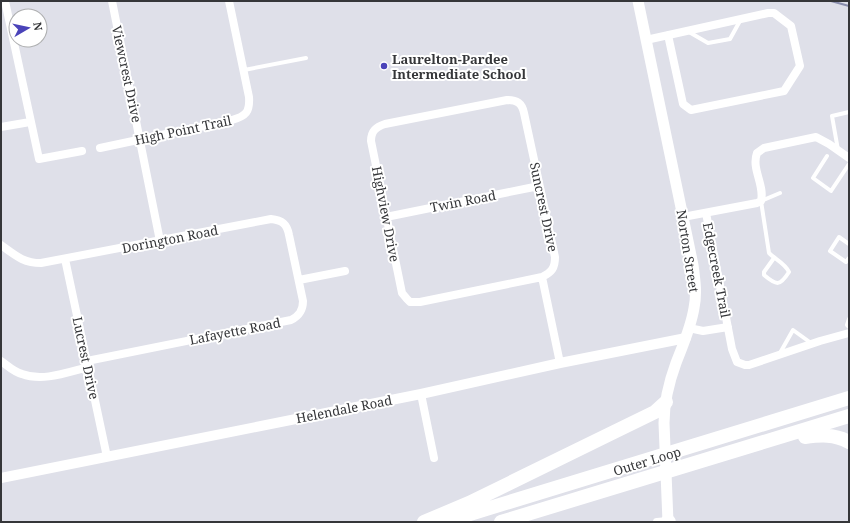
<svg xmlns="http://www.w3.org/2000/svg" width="850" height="523" font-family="'Noto Serif',serif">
<rect width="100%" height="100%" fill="#dfe0e9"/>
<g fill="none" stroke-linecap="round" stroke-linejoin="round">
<!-- stream -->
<path stroke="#898dac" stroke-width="2" d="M831,1L849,6"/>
<!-- service -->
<path stroke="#fff" stroke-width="4" d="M689,32L708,43L730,39L741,19
M244,70L306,58
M838,150L832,116L849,112
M827,156L813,178L831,191L849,164
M849,244L839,237L830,251L846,262L849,258
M774,258L764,272V275C777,286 780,286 789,272C786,264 775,259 769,253L761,201L780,193
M849,319L847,325L849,327
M780,353L793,330L811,343"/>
<!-- minor -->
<path stroke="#fff" stroke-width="8" d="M5,1L39,159L82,151
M112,1L160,241
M646,40L768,13H774L791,26L800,66L784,91L691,110L683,104L668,35
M507,100C517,100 522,103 524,113L555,257C555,268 552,272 542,277L420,302H410L407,299L402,293L371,141C371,131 376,127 385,124Z
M1,127L30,122
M100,148L232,120C246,116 250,112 249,97L229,1
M706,213L732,349L737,362L745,365H749L820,341L849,333
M386,217L539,186
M683,217L757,203L761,201C765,185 751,169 757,153L764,148L816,137L829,144L849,158
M1,245C15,255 23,263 41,263L271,219C282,220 287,224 289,235L303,301C303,311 299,316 291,320L87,361
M65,259L107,457
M542,277L560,363
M299,280L345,271
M689,328L703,331L728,327
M1,361C8,366 14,372 22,374C43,382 68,372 89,367
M421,394L434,458
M657,522L668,521"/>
<!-- tertiary -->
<path stroke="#fff" stroke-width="10" d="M1,478L421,394L560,363L686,338"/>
<!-- secondary -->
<path stroke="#fff" stroke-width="11" d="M638,1L693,265C695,280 697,293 694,308C691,327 683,345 676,363C669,382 664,402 664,423L668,522"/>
<!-- motorway -->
<path stroke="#fff" stroke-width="14" d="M805,437C821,435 834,434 849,442
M668,521L669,522
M424,522L469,503L614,432L655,412L666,402
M444,522L849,398
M501,522L849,416"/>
</g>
<!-- markers -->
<circle fill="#4a43b9" stroke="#fff" stroke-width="1.5" cx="384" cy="66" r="4"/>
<g text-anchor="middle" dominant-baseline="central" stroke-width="4" stroke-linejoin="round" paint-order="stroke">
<!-- poi labels -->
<g font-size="13" font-weight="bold" fill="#353639" stroke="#fff" text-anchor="start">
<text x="392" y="59">Laurelton-Pardee<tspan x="392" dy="15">Intermediate School</tspan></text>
</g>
<!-- street labels -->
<g font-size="13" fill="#353639" stroke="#fff">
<text transform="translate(127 74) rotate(78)">Viewcrest Drive</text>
<text transform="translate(183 130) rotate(-12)">High Point Trail</text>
<text transform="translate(463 201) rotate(-11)">Twin Road</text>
<text transform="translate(544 207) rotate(78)">Suncrest Drive</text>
<text transform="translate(386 214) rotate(79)">Highview Drive</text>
<text transform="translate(170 239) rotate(-11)">Dorington Road</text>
<text transform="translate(688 251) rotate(81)">Norton Street</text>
<text transform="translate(717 270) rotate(79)">Edgecreek Trail</text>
<text transform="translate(235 331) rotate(-11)">Lafayette Road</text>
<text transform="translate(86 358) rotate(78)">Lucrest Drive</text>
<text transform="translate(344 409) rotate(-11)">Helendale Road</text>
<text transform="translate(647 461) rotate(-17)">Outer Loop</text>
</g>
</g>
<!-- border -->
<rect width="850" height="523" fill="none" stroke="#353639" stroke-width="4"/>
<!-- north arrow -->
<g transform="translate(28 28) rotate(81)"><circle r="19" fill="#ffffff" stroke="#aeafb0"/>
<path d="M0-3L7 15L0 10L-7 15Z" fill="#4a43b9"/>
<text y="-6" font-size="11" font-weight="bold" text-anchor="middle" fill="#353639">N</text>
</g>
</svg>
